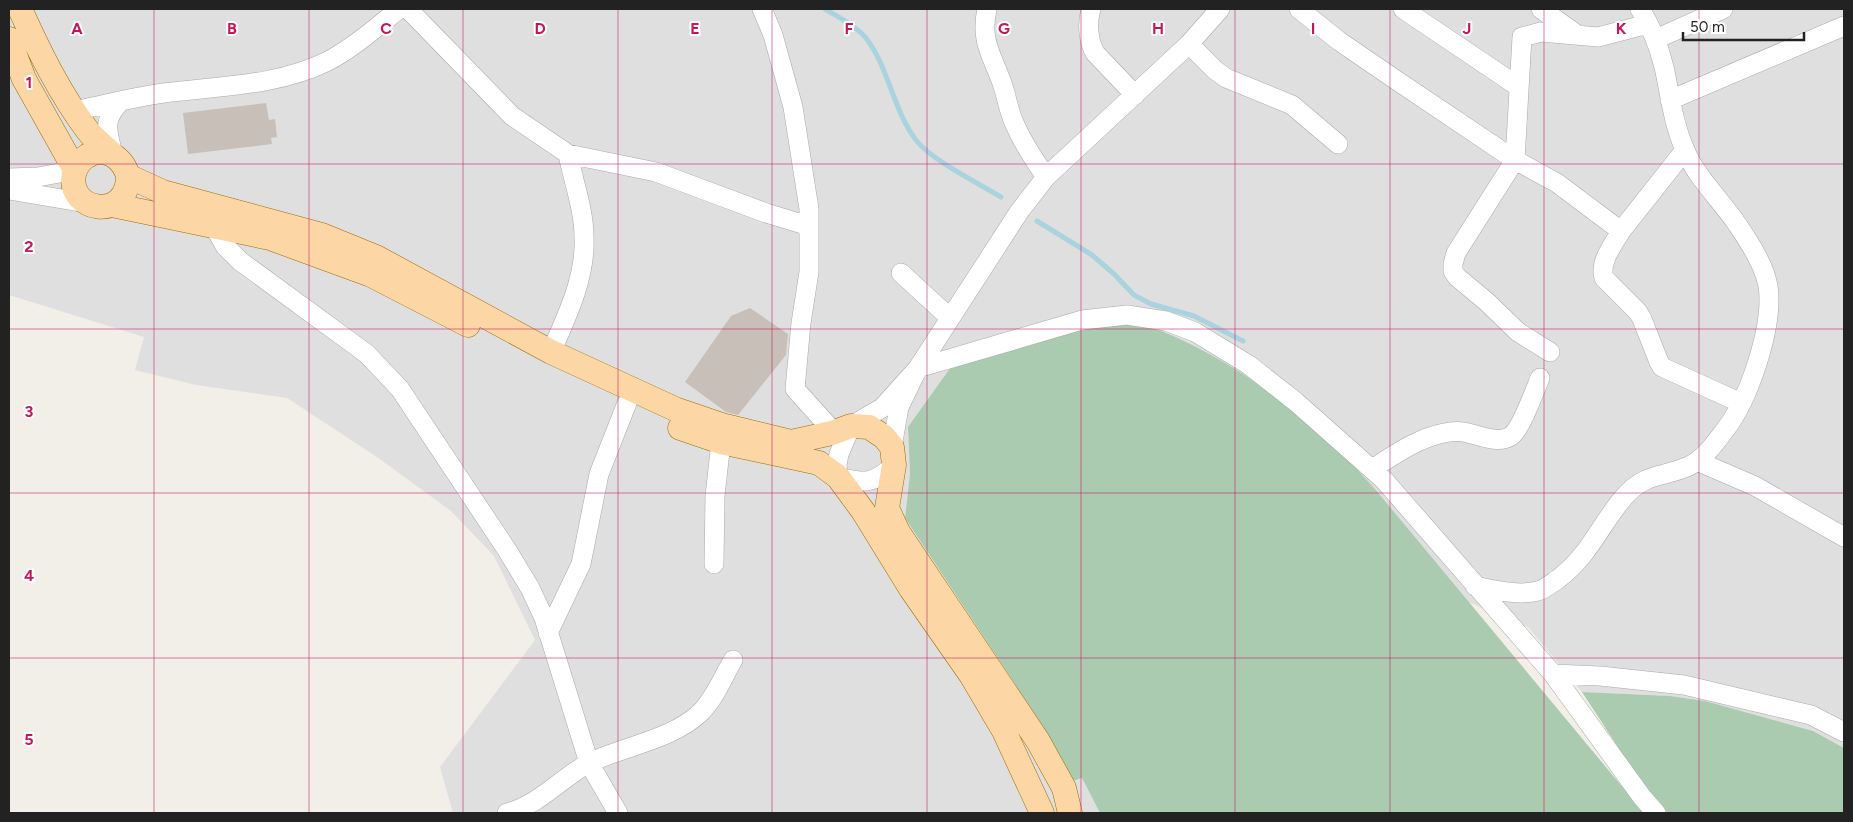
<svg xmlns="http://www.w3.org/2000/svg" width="1853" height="822" font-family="Figtree,sans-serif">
<rect width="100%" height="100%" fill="#f2efe9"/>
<!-- residential -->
<path fill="#e0dfdf" d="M9,9H1844V748L1813,731L1705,701L1670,696L1582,692L1528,627L1468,602L1375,489L1328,439L908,427L910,474L905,518L1015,684L1060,785L1082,778L1100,813H453L440,767L535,640L494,556L451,511L377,457L287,398L196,385L135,370L144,337L9,295Z"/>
<!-- cemetery -->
<path fill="#aacbaf" d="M1141,323C1210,348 1273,390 1328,439C1345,454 1359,472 1375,489L1644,813H1100L1082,778L1060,785L1015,684L905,518L910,474L908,427L951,367L1081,327Z
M1582,692L1670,696L1705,701L1813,731L1844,748V813H1668L1650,796Z"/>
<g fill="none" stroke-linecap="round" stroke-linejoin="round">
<!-- stream -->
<path stroke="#aad3df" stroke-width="5" d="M825,9C838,17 856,26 866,38C889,68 893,110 916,140C931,160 978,183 1001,197
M1037,221L1092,255L1114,274L1134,295L1151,304L1194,316L1243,341"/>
</g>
<!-- building -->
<path fill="#c7bfb8" d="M266,103L269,120L275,119L277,137L271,138L272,144L188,154L183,113Z
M750,308L788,334L786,355L738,415L726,412L685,382L731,316Z"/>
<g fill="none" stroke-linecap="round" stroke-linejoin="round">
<defs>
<path id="minor" d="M408,9L512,116L568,154C573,181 584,209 584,237C586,277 567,316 551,352
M762,9L773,35L793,107L809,209V272L801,323L795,389L841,440
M987,9C980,41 992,55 1002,83C1007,97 1009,114 1016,127C1024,145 1035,161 1046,177
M1091,9C1087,23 1088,40 1095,53L1135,95
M1299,9L1339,41L1396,80L1515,160L1557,183L1621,231L1685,150
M1403,9L1519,87
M1541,9L1576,34
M1656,39L1723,9
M1189,44L1215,70L1226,78L1292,105L1338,144
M1670,100L1844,26
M74,111C104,105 134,97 164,93C219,86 278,86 328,61C353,48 378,26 399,9
M568,154L656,172L766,213L809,226
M113,155C108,130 101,122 121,101
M9,178L38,177L75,170
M9,190L86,203
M215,228L225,246L240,261L367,354L400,389L507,550L530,588L544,618L589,763L618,813
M1621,231C1613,245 1599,262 1604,278L1638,312L1642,319L1659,362L1662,367L1741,403
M901,273L950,318
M1550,352L1518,332L1487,302L1457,277L1453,271V264L1456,253L1515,160L1522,37L1541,32L1598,37L1648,24
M892,447L899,407L918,368L1019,212L1046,177L1189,44L1220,9
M1697,461L1755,486L1844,537
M894,465C873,485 865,483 838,477L837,465L839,454L851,426L882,408L918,368L1082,320L1127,315L1166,321L1195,332L1249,365L1296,402L1384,480L1553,674L1600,676L1684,685L1811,715L1844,732
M1372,469C1394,455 1418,438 1444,433C1449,432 1457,431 1463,432C1477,434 1497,445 1511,436C1521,429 1535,390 1540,378
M714,564L715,496L721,442
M1475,586C1495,590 1518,596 1538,591C1545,589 1552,583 1558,579C1590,555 1599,526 1624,497C1646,472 1662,478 1689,466C1704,459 1715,443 1725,430C1749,399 1774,326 1768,286C1764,264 1749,242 1737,224C1720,199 1696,177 1685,150C1673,123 1670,94 1664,67C1659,47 1651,26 1640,9
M548,633L581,564L599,474L627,403
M1553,674L1642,797L1656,813
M507,813C539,805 561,778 589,763C624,746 672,740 701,712C715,698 723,677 733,660"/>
<path id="major" d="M20,9C39,51 60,94 88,131C95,140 105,147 113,155
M9,39L24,79L75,170
M128,176C128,222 66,212 74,174C76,167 80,160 87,156C105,145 123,158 128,176L163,192L322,235L376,257L551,352L675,409L725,426L791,442L832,433L851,426L869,427L884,437L892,447L894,465L887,508L898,532L1038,741L1064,788L1070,813
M112,205L270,238L371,275L468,325
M680,428L721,442L819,463L838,477L863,511L911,589L971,675L1004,731L1042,813"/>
</defs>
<!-- minor casing -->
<use href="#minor" stroke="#a9a9a9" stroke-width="20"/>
<!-- major casing -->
<use href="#major" stroke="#a06b00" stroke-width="25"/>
<!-- minor -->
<use href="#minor" stroke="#fff" stroke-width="19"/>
<!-- major -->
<use href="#major" stroke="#fcd6a4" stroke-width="24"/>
</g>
<!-- grid -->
<path fill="none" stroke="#c2185b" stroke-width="1" stroke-opacity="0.55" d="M154,9V813M309,9V813M463,9V813M618,9V813M772,9V813M927,9V813M1081,9V813M1235,9V813M1390,9V813M1544,9V813M1699,9V813M9,164H1844M9,329H1844M9,493H1844M9,658H1844"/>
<g font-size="16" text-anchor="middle" font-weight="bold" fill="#c2185b" stroke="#fff" stroke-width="4" stroke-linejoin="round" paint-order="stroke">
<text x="77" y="34">A</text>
<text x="232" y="34">B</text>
<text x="386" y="34">C</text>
<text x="540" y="34">D</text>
<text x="695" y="34">E</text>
<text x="849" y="34">F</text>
<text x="1004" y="34">G</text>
<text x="1158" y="34">H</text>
<text x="1313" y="34">I</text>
<text x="1467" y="34">J</text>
<text x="1621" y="34">K</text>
<text x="29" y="88">1</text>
<text x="29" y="252">2</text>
<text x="29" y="417">3</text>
<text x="29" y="581">4</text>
<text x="29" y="745">5</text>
</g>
<!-- border -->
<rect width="1853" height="822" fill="none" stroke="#222222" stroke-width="20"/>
<!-- scale -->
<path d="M1683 32v8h121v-8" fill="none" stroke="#222222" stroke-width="2.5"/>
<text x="1690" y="32" font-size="15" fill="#222222" stroke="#ffffff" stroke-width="4" paint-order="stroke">50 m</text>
</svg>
